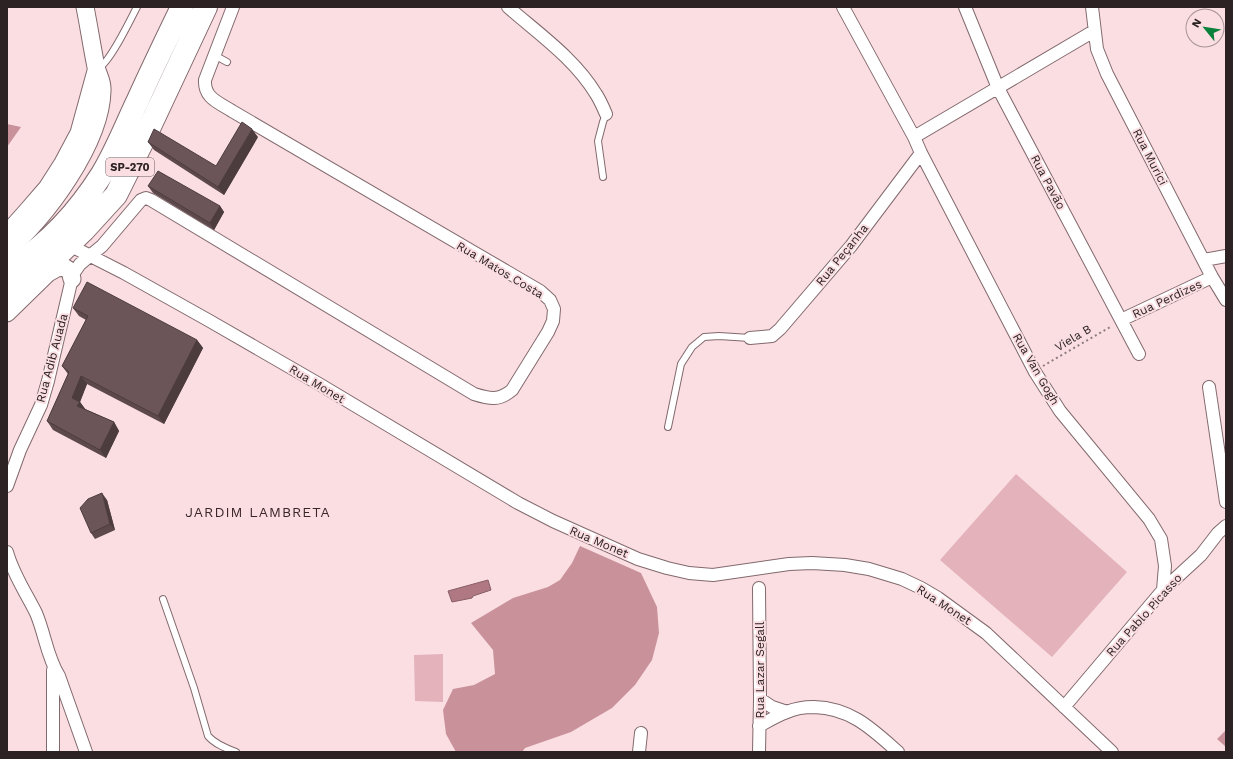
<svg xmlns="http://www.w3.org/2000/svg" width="1233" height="759" font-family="'Work Sans',sans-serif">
<rect width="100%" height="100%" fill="#fadee2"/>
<!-- green -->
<path fill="#e3b2ba" d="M1016,474L1127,572L1052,657L940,560Z
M443,654V702L415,701L414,655Z"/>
<!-- forest -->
<path fill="#c9919a" d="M7,124L21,127L7,147Z
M580,546L641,573L657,607L659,633L652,660L635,685L612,708L571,732L525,748L522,752H456L446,734L443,710L453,689L474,685L495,674L493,650L471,623L513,598L548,587L560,580L572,563Z
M1226,730V747L1217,739Z"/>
<!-- water -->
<path fill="#af7882" stroke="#885e66" d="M488,580L491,590L473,596L472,598L452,602L448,591Z"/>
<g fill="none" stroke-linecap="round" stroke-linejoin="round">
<defs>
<path id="service" d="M214,55L227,62
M97,69C109,65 130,20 137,7
M603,177L598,141L603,122L606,114
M668,427L681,364L692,347L704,337L719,336L750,338
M163,599L194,688L208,736C215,744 225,748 236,752"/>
<path id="minor" d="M508,7C539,34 575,59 596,94C600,100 603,107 606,114
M843,7L914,137L921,153L1035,372L1060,411L1149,519L1161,539L1165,566L1163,590
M965,7L998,88L1139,354
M1092,7L1097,49L1107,74L1212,277L1226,300
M914,137L1094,31
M69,245L124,273L208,320L319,384L518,503L553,521L638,559L667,568L689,573L713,575L789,564L812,563L845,565L869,569L902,579L921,588L938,598L986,633L1112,752
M1204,260L1226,256
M1121,320L1212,277
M750,338L772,336L780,329L851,246L921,153
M1209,387L1226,502
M7,486L20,450L41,405L48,381L73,274L80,264L102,246L141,200L146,198L151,200L474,394C490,399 499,401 512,390L548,332L553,321L554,309L550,300L540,291L232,111C218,102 204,98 205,80L233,7
M7,552C13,574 26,593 36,613C45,634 47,657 59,676L86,752
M53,670V752
M760,699L772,707L787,712
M1064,707L1163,590L1201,555L1218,533L1226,526
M759,726C768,721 778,715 787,712C796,708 805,707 814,707C851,708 872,729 898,752
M639,752L641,733
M759,752L760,699L759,588"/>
<path id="secondary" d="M7,231L12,228L28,210L47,188L63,163L79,133L96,71
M7,250C46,219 101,142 102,91C103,82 98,75 96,67C92,47 89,27 85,7
M48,273L57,268L64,267L70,271L72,279
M7,313L48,273L53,266"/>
<path id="motorway" d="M7,270C46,247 78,212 102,174C116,151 126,125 138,100C152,69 167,38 182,7
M7,291L17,285L61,252L84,230L116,195L146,135L206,7"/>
</defs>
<!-- service casing -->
<use href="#service" stroke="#82696d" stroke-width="8"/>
<!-- minor casing -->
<use href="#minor" stroke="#82696d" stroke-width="14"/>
<!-- secondary casing -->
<use href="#secondary" stroke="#82696d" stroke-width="19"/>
<!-- motorway casing -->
<use href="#motorway" stroke="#82696d" stroke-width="24"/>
<!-- path -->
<path stroke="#8e7c7f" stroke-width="2" stroke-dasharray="2 3" stroke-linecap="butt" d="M1043,366L1112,326"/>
<!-- service -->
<use href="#service" stroke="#fff" stroke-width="6"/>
<!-- minor -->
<use href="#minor" stroke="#fff" stroke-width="12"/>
<!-- secondary -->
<use href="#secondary" stroke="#fff" stroke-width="17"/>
<!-- motorway -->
<use href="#motorway" stroke="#fff" stroke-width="22"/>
</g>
<!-- wall -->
<path fill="#5d494c" d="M258,137L224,195L154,150L148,142L216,166Z
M148,186L220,206L224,212L214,230L153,193Z
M73,308L197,340L203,348L164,424L87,384L80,402L85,409L114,422L119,431L106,458L53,430L47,421L68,374L62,366L86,320L79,316Z
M107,500L115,530L95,539L91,533Z"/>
<!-- shaded-wall -->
<path fill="#4c3c3e" d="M252,129L258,137L224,195L218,187Z
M220,206L224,212L214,230L210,223Z
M197,340L203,348L164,424L158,416Z
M81,376L87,384L80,402L86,410L77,406L72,398Z
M114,422L119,431L106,458L100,450Z
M102,493L107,500L115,530L110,524Z"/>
<!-- building -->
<path fill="#6c5558" stroke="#4c3c3e" d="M242,122L252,129L218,187L148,142L154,129L216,166Z
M158,171L220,206L210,223L148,186Z
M87,282L197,340L158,416L81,376L72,398L80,402L77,406L114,422L100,450L47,421L69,372L62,366L88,316L73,308Z
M102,493L110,524L91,533L80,508L88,499Z"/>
<g text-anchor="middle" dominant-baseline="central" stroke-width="4" stroke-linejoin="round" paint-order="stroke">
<!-- shield labels -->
<rect fill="#fadee2" stroke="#6a5a5d" stroke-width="1" x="106" y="158" width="48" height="18" rx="3"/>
<g font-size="11" font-weight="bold" fill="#2c2224">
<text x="130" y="167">SP-270</text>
</g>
<!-- street labels -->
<g font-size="12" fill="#2c2224" stroke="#fadee2">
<text transform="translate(1150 157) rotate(63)">Rua Murici</text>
<text transform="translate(1048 182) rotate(62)">Rua Pavão</text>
<text transform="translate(842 255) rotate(-51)">Rua Peçanha</text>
<text transform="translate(500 270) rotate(31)">Rua Matos Costa</text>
<text transform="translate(1167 299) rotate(-25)">Rua Perdizes</text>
<text transform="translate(1073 338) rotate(-31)">Viela B</text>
<text transform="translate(52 358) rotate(-75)">Rua Adib Auada</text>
<text transform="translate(1036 369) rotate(60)">Rua Van Gogh</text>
<text transform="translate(317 384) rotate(31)">Rua Monet</text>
<text transform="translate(599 542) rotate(23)">Rua Monet</text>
<text transform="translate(944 605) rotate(33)">Rua Monet</text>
<text transform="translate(1144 615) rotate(-48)">Rua Pablo Picasso</text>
<text transform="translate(760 670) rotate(-90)">Rua Lazar Segall</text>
</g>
<!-- quarter labels -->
<g font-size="14" letter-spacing="1" fill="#3b262a" stroke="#fadee2">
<text x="258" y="512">JARDIM LAMBRETA</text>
</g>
</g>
<!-- border -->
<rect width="1233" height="759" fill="none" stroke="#2c2224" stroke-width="16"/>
<!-- north arrow -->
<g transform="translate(1205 28) rotate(300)"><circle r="19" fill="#fadee2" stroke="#a89396"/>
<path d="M0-3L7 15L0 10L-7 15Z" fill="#09813a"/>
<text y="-6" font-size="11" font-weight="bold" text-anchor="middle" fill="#2c2224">N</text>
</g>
</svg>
